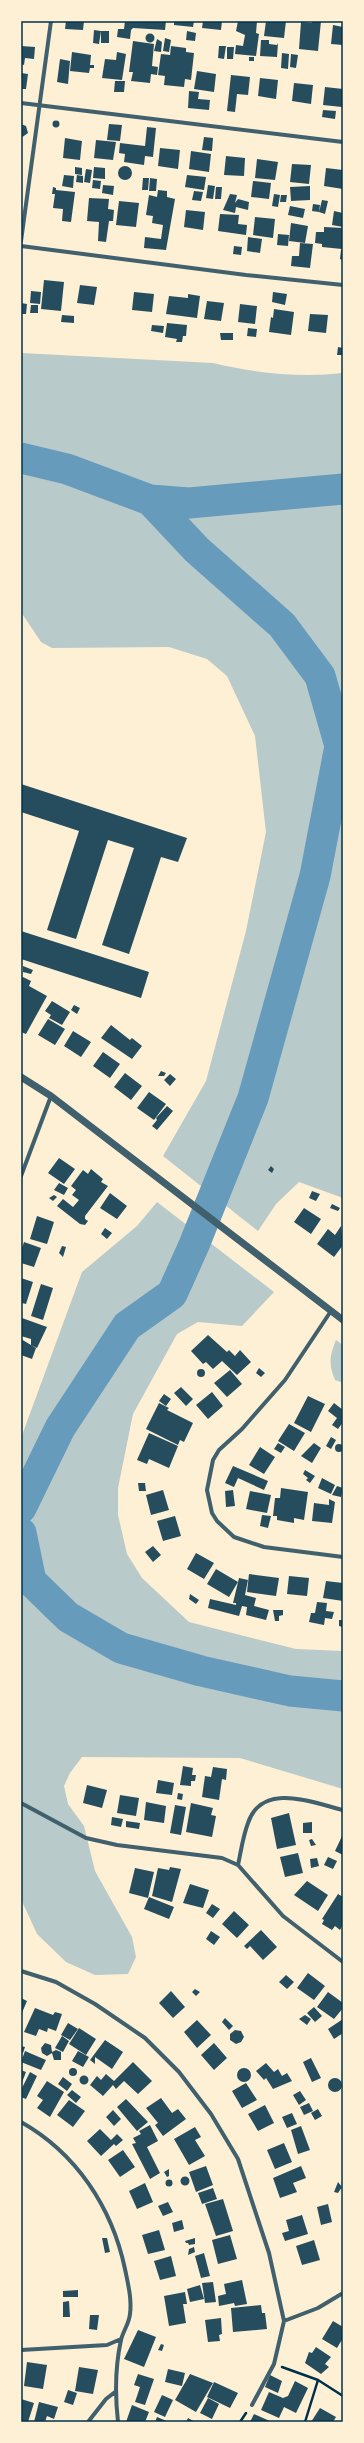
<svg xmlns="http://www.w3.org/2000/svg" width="364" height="2443" font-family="'Sofia Sans Condensed',sans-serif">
<rect width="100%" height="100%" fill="#fdf0d5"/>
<!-- green -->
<path fill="#b9caca" d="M21,353L213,363C254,373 301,378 343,373V1198L299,1182L276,1204L258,1231L163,1156L206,1081L246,931L266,832L255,736L227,676L207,659L169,647L52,648L41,642L21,612Z
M157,1202L274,1292L242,1326L198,1322L177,1334L133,1414L118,1488V1515L127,1554L142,1578L189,1622L296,1649L343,1651V1789L240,1758L82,1757L70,1773L64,1786L68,1804L84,1826L95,1871L132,1937L136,1957L128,1974L95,1975L66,1962L37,1934L21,1899V1438L82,1272L137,1226Z
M336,1340L343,1345V1383L335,1380C328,1364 330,1355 336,1340Z"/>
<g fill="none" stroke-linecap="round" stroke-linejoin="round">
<!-- river -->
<path stroke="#669bbc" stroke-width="31" d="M21,458L67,469L150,500L189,503L343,489
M21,1508L60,1428L127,1326L172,1294L194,1245L253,1098L315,876L340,746L320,676L282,625L197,550L150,500
M21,1533L31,1581L68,1617L121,1648L201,1671L290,1691L343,1696"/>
</g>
<!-- building -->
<path fill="#264d5e" d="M66,21H84L83,30L65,29Z
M125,21L134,22L166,21L165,30L133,28L131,30L130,39L117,37L118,29H124Z
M174,21H194L193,27L174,25Z
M203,21H222L221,30L202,28Z
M238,21H257L256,33L259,34L256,56L235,54L236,45L243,46L245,35L236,31Z
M266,21H286L284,38L264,36Z
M312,21H321L318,51L299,49L301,22L312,23Z
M333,25L343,27V45L331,44Z
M94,30L101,31L99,44L93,43Z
M101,31H109V43H101Z
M187,31L196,33L195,41L186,40Z
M145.5 38a4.5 4.5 0 1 1 9 0a4.5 4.5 0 1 1-9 0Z
M165,38L171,40L169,52L163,51Z
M157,39L162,42L161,52L154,51Z
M261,40H269V44L277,45L278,43L277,57L260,56Z
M133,41L154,44L152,66L158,67L157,75L151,74L150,83L131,81L133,72H129Z
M21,46L35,47L34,59L25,58L24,65L21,64Z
M171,46L186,48V52L194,53L191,80L185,79L184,87L164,85L165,76L158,75L161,54L170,55Z
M219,46H226L224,59L218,58Z
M227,47H234L233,59H227Z
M72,52L91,55L90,65H94V68H90L89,73L70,71Z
M117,52L126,54L122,80L102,78L105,59L116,60Z
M282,53L289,54L288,69L281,68Z
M291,54L298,55L296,68L290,67Z
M249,57H254V61H249Z
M60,59L70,61L68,84L57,82Z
M197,71L216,74L214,92L194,89Z
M21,73L28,74L26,89H21Z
M231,75L250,77L248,95L237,94L235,112L227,111Z
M260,78L278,80L276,99L258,96Z
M115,81H125L124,92H114Z
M294,83L313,85L311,104L292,101Z
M325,87L343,89L342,107L323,105Z
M189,91L199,92L198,99L210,100L209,110L188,108Z
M323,110L336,111L335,119L322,117Z
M52.5 124a3.5 3.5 0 1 1 7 0a3.5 3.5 0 1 1-7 0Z
M21,124L26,126L28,133L21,138Z
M109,124L122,125L120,141L107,140Z
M147,127L156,128L153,157L145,156L144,165L124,162L125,154L119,153L120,143L145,146Z
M204,137L213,138L212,151L202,150Z
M65,138L82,141L80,160L63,158Z
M96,140L116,142L113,160L94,158Z
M160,148L180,150L178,169L158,166Z
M191,151L211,154L209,172L189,169Z
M226,156L245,158L244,176L224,175Z
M257,159L278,162L275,180L255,178Z
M292,164L311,165L309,184L290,182Z
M118 173a7 7 0 1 1 14 0a7 7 0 1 1-14 0Z
M75,167L82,168V175L75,174Z
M94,167L105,168V179L93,178Z
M326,168L343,170V189L324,186Z
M86,169L92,170L90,183L84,182Z
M64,175L74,176L73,188L62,186Z
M77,175L83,176V183L76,182Z
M187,175L206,177L204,190L185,187Z
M143,178H149L148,190H142Z
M150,178L157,179L156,191H149Z
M93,180L101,181L100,189L92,188Z
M253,181L271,183L269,199L251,197Z
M103,185L114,186L113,195L102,193Z
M208,185L215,186L213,199L206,198Z
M310,186V200L291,201L290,187Z
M53,187L56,188V190L75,192L71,222L62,221L63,209L53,208L55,194H52Z
M216,187H222L221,199H215Z
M158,190L167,191V197L175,199L166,250L144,248L145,237L161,239L163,225L152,223L153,216L146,215L149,195L157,197Z
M194,191L203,192L201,201L192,200Z
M230,194L237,195L235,203L238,199L249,202L248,210L236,207L235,213L223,210Z
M274,194L280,195L278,207L272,206Z
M281,195H287L286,202H280Z
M89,198L109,199L108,209L114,210L113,221H109L106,242L98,241L99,222L87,221Z
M322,200L328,201L325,214L319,212Z
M119,201L139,203L136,227L116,225Z
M313,204L320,205L319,212L312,211Z
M290,206L305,209L303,218L288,215Z
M186,210L205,212L203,230L184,227Z
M334,211L343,213V227L332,225Z
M220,214L239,215L238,224L247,225L246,235L218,231Z
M255,217L275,219L273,238L253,235Z
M291,223L308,226L305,243L289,241Z
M324,227L343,228L342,249L322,247V244L315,243L316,232H324Z
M278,234L289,235L288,246L277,245Z
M248,237L262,239L260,253L247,251Z
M300,243L313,244L310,268L291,266L292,256H299Z
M234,246L242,247L241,255L233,254Z
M341,250H343V260L340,259Z
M44,280L64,282L61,311L41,309Z
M80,285L97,287L94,305L77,303Z
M31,291L41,292L40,304L30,303Z
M134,292L154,294L152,312L132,310Z
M273,292L287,294L285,305L272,302Z
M188,294L200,296L197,318L166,314L169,296L188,298Z
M207,301L224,303L221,321L204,319Z
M21,303L27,304L26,314H21Z
M240,304L257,306L255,324L238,322Z
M31,305H38V313H30Z
M274,309L294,312L291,335L269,332L271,317L273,318Z
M310,314L328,315L326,333L308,331Z
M62,315L74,316V323L61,322Z
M167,323L187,325L186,336H183L182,342H176L177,339L165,337Z
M152,325L164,326L163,333L151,331Z
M248,328L257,329L256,337L247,336Z
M220,333H233V340H221Z
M338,347L343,348V355H337Z
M21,784L187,838L178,862L161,857L129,954L102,945L134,848L108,840L76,939L47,930L79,831L21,812Z
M21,931L149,972L141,998L21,959Z
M23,966L33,970L31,974L23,972Z
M23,977L31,981L29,986L47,996L26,1034L21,1032V980Z
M52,1001L70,1012L62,1025L49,1018L51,1015L45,1011Z
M74,1005L80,1008L77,1014L71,1010Z
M48,1019L65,1029L55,1045L38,1035Z
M111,1025L130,1040L132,1038L142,1046L132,1059L101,1038Z
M73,1031L91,1042L81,1057L64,1046Z
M103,1052L120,1064L110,1078L93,1066Z
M161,1071L166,1073L164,1076H158Z
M125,1073L142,1086L131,1100L114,1087Z
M170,1074L176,1079L170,1086L164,1080Z
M149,1092L166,1104L154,1120L137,1108Z
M167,1106L173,1111L157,1130L152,1126L157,1120L156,1118Z
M59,1158L75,1169L64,1184L48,1173Z
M271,1166L274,1169L272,1173L268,1170Z
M91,1169L103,1179L101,1182L108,1186L85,1216V1219L88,1221L85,1225L80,1224L57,1206L63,1199L73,1207L79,1200L72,1195L76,1190L71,1186L83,1170L88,1174Z
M59,1183L68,1188L64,1195L54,1190Z
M312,1191L320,1194L316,1201L309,1198Z
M110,1193L127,1206L117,1219L100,1208Z
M54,1195L57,1197L53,1201L49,1198Z
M332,1204L340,1208L338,1211L330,1208Z
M304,1208L321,1219L311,1234L294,1222Z
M37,1216L54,1222L47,1244L30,1239Z
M341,1226L343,1245L334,1257L317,1244L328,1229L335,1235Z
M105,1228L112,1233L107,1239L101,1234Z
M24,1242L41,1248L34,1267L21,1263V1251Z
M62,1246L66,1247L63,1257L59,1253Z
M21,1278L33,1282L26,1304L22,1303L21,1307Z
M41,1284L53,1288L43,1320L31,1316Z
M22,1318L47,1327L37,1348L31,1345V1339L21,1336Z
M208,1335L227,1352L229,1350L235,1356L240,1350L251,1362L237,1375L222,1361L213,1369L206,1362L203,1364L191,1351Z
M21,1339L36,1348L32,1359L21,1355Z
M259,1368L265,1373L261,1377L256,1373Z
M197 1373a4 4 0 1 1 8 0a4 4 0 1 1-8 0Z
M230,1370L242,1384L227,1397L214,1383Z
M181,1387L193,1399L186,1406L174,1393Z
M212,1392L223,1406L208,1419L196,1405Z
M164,1394L171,1399L166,1406L159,1401Z
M308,1396L325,1404L311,1432L294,1423Z
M159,1403L169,1408L167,1410L193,1423L184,1442L180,1440L178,1445L146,1429Z
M334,1403L343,1410V1422L338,1429L332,1425L337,1418L328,1411Z
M289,1424L305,1433L294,1451L278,1441Z
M149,1433L178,1446L169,1468L149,1459L147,1464L137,1460Z
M331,1437L336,1440L331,1449L326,1446Z
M278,1443L285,1447L281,1453L274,1449Z
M314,1443L321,1448L312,1463L301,1456Z
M335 1448a4 4 0 1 1 8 0a4 4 0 1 1-8 0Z
M260,1447L275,1457L264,1474L249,1465Z
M233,1466L268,1481L264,1490L238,1478L234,1487L225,1483Z
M305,1470L315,1476L310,1483L306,1480L308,1478L303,1474Z
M322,1478L335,1485L331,1494L318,1488Z
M138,1483H145L146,1491H139Z
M337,1486L343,1488L341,1497L332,1495Z
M281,1488L308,1492L304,1520L294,1518V1523L277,1520V1516H273L275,1498H280Z
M163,1490L169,1510L151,1515L146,1495Z
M233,1490L235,1506L226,1507L225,1491Z
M250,1491L271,1495L267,1513L246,1509Z
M329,1499L335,1502L332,1523L312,1521L314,1503L329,1505Z
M262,1515L271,1516L268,1528L260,1526Z
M175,1516L181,1536L163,1541L157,1521Z
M153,1546L161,1555L153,1562L145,1552Z
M196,1553L214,1563L204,1579L187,1569Z
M216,1569L238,1582L229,1597L207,1584Z
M249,1574L279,1578L276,1596L247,1592Z
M289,1576L309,1578L307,1596L287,1594Z
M239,1578L248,1580L245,1595L256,1598L254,1606L269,1610L266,1620L246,1615L247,1607L242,1606L239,1616L208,1608L210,1599L236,1605V1603H233Z
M326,1581L343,1583V1601L323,1598Z
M190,1594L199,1600L196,1604L189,1599Z
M317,1602L327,1603L326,1611L334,1612L332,1619L325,1618L324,1625L309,1622L311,1613H315Z
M273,1610H283V1615L279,1616V1621H275Z
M339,1620H343V1627L339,1626Z
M183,1766L193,1768L192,1775H196L195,1781H191V1786L180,1785Z
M213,1767L227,1769L226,1780L222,1779L219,1800L202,1797L205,1776L211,1777Z
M158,1780L174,1783L172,1795L156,1793Z
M87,1785L107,1790L102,1808L83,1803Z
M178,1793L183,1794L182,1800L177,1799Z
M120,1795L139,1798L136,1816L117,1813Z
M146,1802L166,1806L164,1823L144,1820Z
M191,1803L213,1808L211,1815L216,1816L212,1837L186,1832Z
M175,1805L186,1807L181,1835L170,1833Z
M289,1813L296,1845L277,1849L271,1818Z
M112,1817L123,1819L121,1827L111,1825Z
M126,1821L140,1823L139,1829L126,1827Z
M312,1822V1833H303V1823Z
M343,1834V1855L335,1851Z
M312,1839L316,1845L311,1846L309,1840Z
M298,1853L303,1873L285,1877L280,1857Z
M328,1857L337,1861L333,1869L324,1865Z
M317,1858L319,1866L311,1868L310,1859Z
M170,1867L181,1869L172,1902L152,1896L158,1868L169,1870Z
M135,1868L154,1872L148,1898L129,1893Z
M307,1881L328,1895L318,1911L294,1895Z
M190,1884L209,1890L203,1908L183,1903Z
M338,1894L343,1897V1924L340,1930L335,1926L332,1930L322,1924L324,1920L322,1919Z
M149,1897L174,1907L169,1919L144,1909Z
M212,1904L220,1909L213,1918L206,1913Z
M234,1911L249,1925L237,1938L222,1924Z
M261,1930L277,1947L263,1960L250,1946L247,1949L244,1946Z
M211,1931L220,1937L214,1945L206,1939Z
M308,1973L325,1986L314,2000L297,1988Z
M286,1975L294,1982L287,1989L279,1982Z
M195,1989L200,1992L196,1996L192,1992Z
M171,1991L185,2007L173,2018L159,2003Z
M328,1992L343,2003V2008L334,2019L317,2007Z
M21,1998L27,2001L21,2015Z
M314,2007L322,2016L315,2022L307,2013Z
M35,2008L53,2015L55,2012L62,2014L56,2031L48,2028L47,2032L39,2029L36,2036L24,2032Z
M305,2015L311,2019L307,2025L299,2019Z
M225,2018L233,2026L229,2030L222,2022Z
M343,2019V2033L334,2039L328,2029Z
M197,2020L211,2035L197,2048L184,2032Z
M68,2023L78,2029L70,2040L61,2035Z
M79,2028L96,2039L86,2055L69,2044Z
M235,2030L241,2031L244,2037L241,2042L236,2044L230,2040V2034Z
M62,2036L69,2041L63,2052L55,2048Z
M105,2040L123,2052L112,2069L95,2057V2064L90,2060Z
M45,2043L51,2045L52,2052L56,2050L61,2052V2060H54L52,2053L47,2056L42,2053L41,2048Z
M214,2043L227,2058L214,2070L201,2055Z
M21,2046L25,2047L23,2053L21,2052Z
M25,2051L46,2060L41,2070L21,2062Z
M78,2051L89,2057L83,2067L72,2061Z
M311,2058L321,2078L312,2082L303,2062Z
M133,2062L152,2081L138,2094L124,2081L116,2089L113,2085L103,2096L90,2085L97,2076L101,2080L106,2074L114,2081Z
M266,2063L274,2072L278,2069L282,2076L287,2073L292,2081L273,2089L266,2078L264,2080L256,2071Z
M237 2075a7 7 0 1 1 14 0a7 7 0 1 1-14 0Z
M69 2072a4 4 0 1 1 8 0a4 4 0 1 1-8 0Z
M21,2070L26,2072L21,2085Z
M30,2072L37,2076L26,2099L21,2097V2090Z
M79.5 2080a4.5 4.5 0 1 1 9 0a4.5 4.5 0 1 1-9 0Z
M63,2077L72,2084L67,2091L58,2084Z
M328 2085a7 7 0 1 1 14 0a7 7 0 1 1-14 0Z
M47,2081L64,2092L50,2117L37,2108L43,2100L37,2096Z
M246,2083L257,2100L242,2108L232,2091Z
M72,2090L81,2097L76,2103L67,2095Z
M300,2091L306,2100L299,2105L293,2095Z
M161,2098L172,2113L178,2109L186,2119L163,2136L155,2125L158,2123L146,2108Z
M126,2099L148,2122L137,2131L117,2107Z
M69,2100L85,2111L73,2127L57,2115Z
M309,2103L313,2111L304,2115L300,2107Z
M265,2105L274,2123L258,2131L248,2114Z
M318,2109L322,2116L315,2120L311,2113Z
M113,2110L121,2119L114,2126L106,2117Z
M292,2113L297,2124L287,2128L282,2117Z
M150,2125L158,2141L147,2147L160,2173L150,2179L132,2144L136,2143L133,2138L141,2134L139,2131Z
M301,2126L310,2150L298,2154L291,2130Z
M195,2127L201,2137L195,2140L205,2156L189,2165L174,2139Z
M100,2129L111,2140L117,2134L123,2140L116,2146L114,2144L101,2156L87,2141Z
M284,2143L292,2162L275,2169L267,2150Z
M123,2150L135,2167L120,2177L108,2160Z
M206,2166L213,2185L196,2192L189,2172Z
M301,2166L306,2178L293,2183L297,2192L280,2198L273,2178Z
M169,2169V2176L167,2177L164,2172Z
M180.5 2181a4.5 4.5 0 1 1 9 0a4.5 4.5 0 1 1-9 0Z
M165.5 2183a3.5 3.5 0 1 1 7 0a3.5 3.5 0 1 1-7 0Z
M338,2182L342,2187L338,2193L334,2192Z
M145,2183L153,2202L137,2209L129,2191Z
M213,2188L217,2199L202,2204L198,2193Z
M223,2199L233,2231L216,2236L205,2204Z
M168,2202L173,2212L163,2216L158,2206Z
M328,2204L332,2222L321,2225L317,2207Z
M302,2215L308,2234L285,2241L282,2233L289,2231L286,2220Z
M182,2220L184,2229L174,2232L172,2223Z
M159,2230L165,2250L148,2254L142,2235Z
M230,2235L237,2259L218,2264L212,2240Z
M102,2238H107L110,2252L105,2253Z
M195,2238V2244L189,2245L188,2243H186L185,2241Z
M314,2240L320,2260L302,2265L296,2246Z
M194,2247L195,2252L188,2255L189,2249Z
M204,2253L210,2276L201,2278L195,2256Z
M171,2256L176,2276L160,2280L154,2261Z
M242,2280L247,2304L235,2306L234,2303L219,2306L218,2296L226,2294L224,2284Z
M213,2282L216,2302L205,2303L202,2283Z
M200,2285L204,2299L190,2302L187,2289Z
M78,2290V2297H63V2291Z
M185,2292L187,2304H183L186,2323L169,2326L164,2296Z
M69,2301L70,2317H63V2302Z
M261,2305L262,2313H265L267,2329L233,2332L231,2308Z
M90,2315H99L97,2330L89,2329Z
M221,2318L222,2334L219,2335L220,2341L208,2342L205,2320Z
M333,2321L343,2327V2338L337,2348L322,2339Z
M138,2330L156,2337L144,2367L124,2359Z
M161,2344L164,2345L162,2351L158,2350Z
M316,2347L331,2357L325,2364L329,2367L321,2374L305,2363L309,2352L312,2353Z
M27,2362L47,2365L43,2389L24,2386Z
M79,2367L98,2370L93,2394L75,2391Z
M168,2369L185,2373L182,2386L165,2382Z
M138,2374L154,2379L145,2405L135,2402L140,2387L134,2385Z
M190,2374L213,2383L196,2412L175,2400Z
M270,2375L282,2381L278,2393L265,2387Z
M295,2381L308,2388L296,2413L284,2407L279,2418L261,2410L269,2392L283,2398L288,2396Z
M214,2382L238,2393L230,2408L207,2397Z
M68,2390L77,2393L73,2405L64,2402Z
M162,2395L173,2400L165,2417L154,2412Z
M208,2398L219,2404L212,2419L200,2413Z
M21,2399L34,2403L28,2422H21Z
M39,2402L58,2407L54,2419L47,2416L45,2422H34Z
M132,2405L149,2412L145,2422H126Z
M320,2408L336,2417L333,2422H311Z
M254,2414L272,2422H250Z
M157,2417L169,2422H155Z
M188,2418L195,2422H186Z"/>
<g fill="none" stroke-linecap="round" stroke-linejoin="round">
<!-- path -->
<path stroke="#003049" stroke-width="2.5" d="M282,2367L318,2380L343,2396
M240,2422L246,2413
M305,2422L318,2380"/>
<!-- minor -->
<path stroke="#3f606c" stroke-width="4" d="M21,103L343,142
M21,241L51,21
M21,246L246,275L343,285
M21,1176L51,1096
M331,1311L285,1380L242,1429L219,1450L213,1460L207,1490L212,1513L217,1521L234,1537L264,1547L343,1557
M21,1803L86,1838L117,1845L222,1858L238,1865L283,1916L343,1962
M238,1865C241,1851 243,1836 248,1823C262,1781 314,1803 343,1810
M21,1971L56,1982L95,2004L145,2038L179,2072L211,2114L238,2159L269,2253L284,2321L274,2364L252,2405
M21,2122C76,2153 112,2207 125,2269C128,2284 132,2299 130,2314C129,2324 123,2331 121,2340C115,2367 115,2395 118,2422
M284,2321L318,2308L343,2293
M21,2350L107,2345L121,2339
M88,2422L106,2399L115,2392"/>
<!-- tertiary -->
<path stroke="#3f606c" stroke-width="7" d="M21,1077L51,1096L343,1320"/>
</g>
<!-- border -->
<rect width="364" height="2443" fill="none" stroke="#fdf0d5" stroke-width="44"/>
<rect x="22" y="22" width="320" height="2399" fill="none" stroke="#003049" stroke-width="1.5"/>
</svg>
